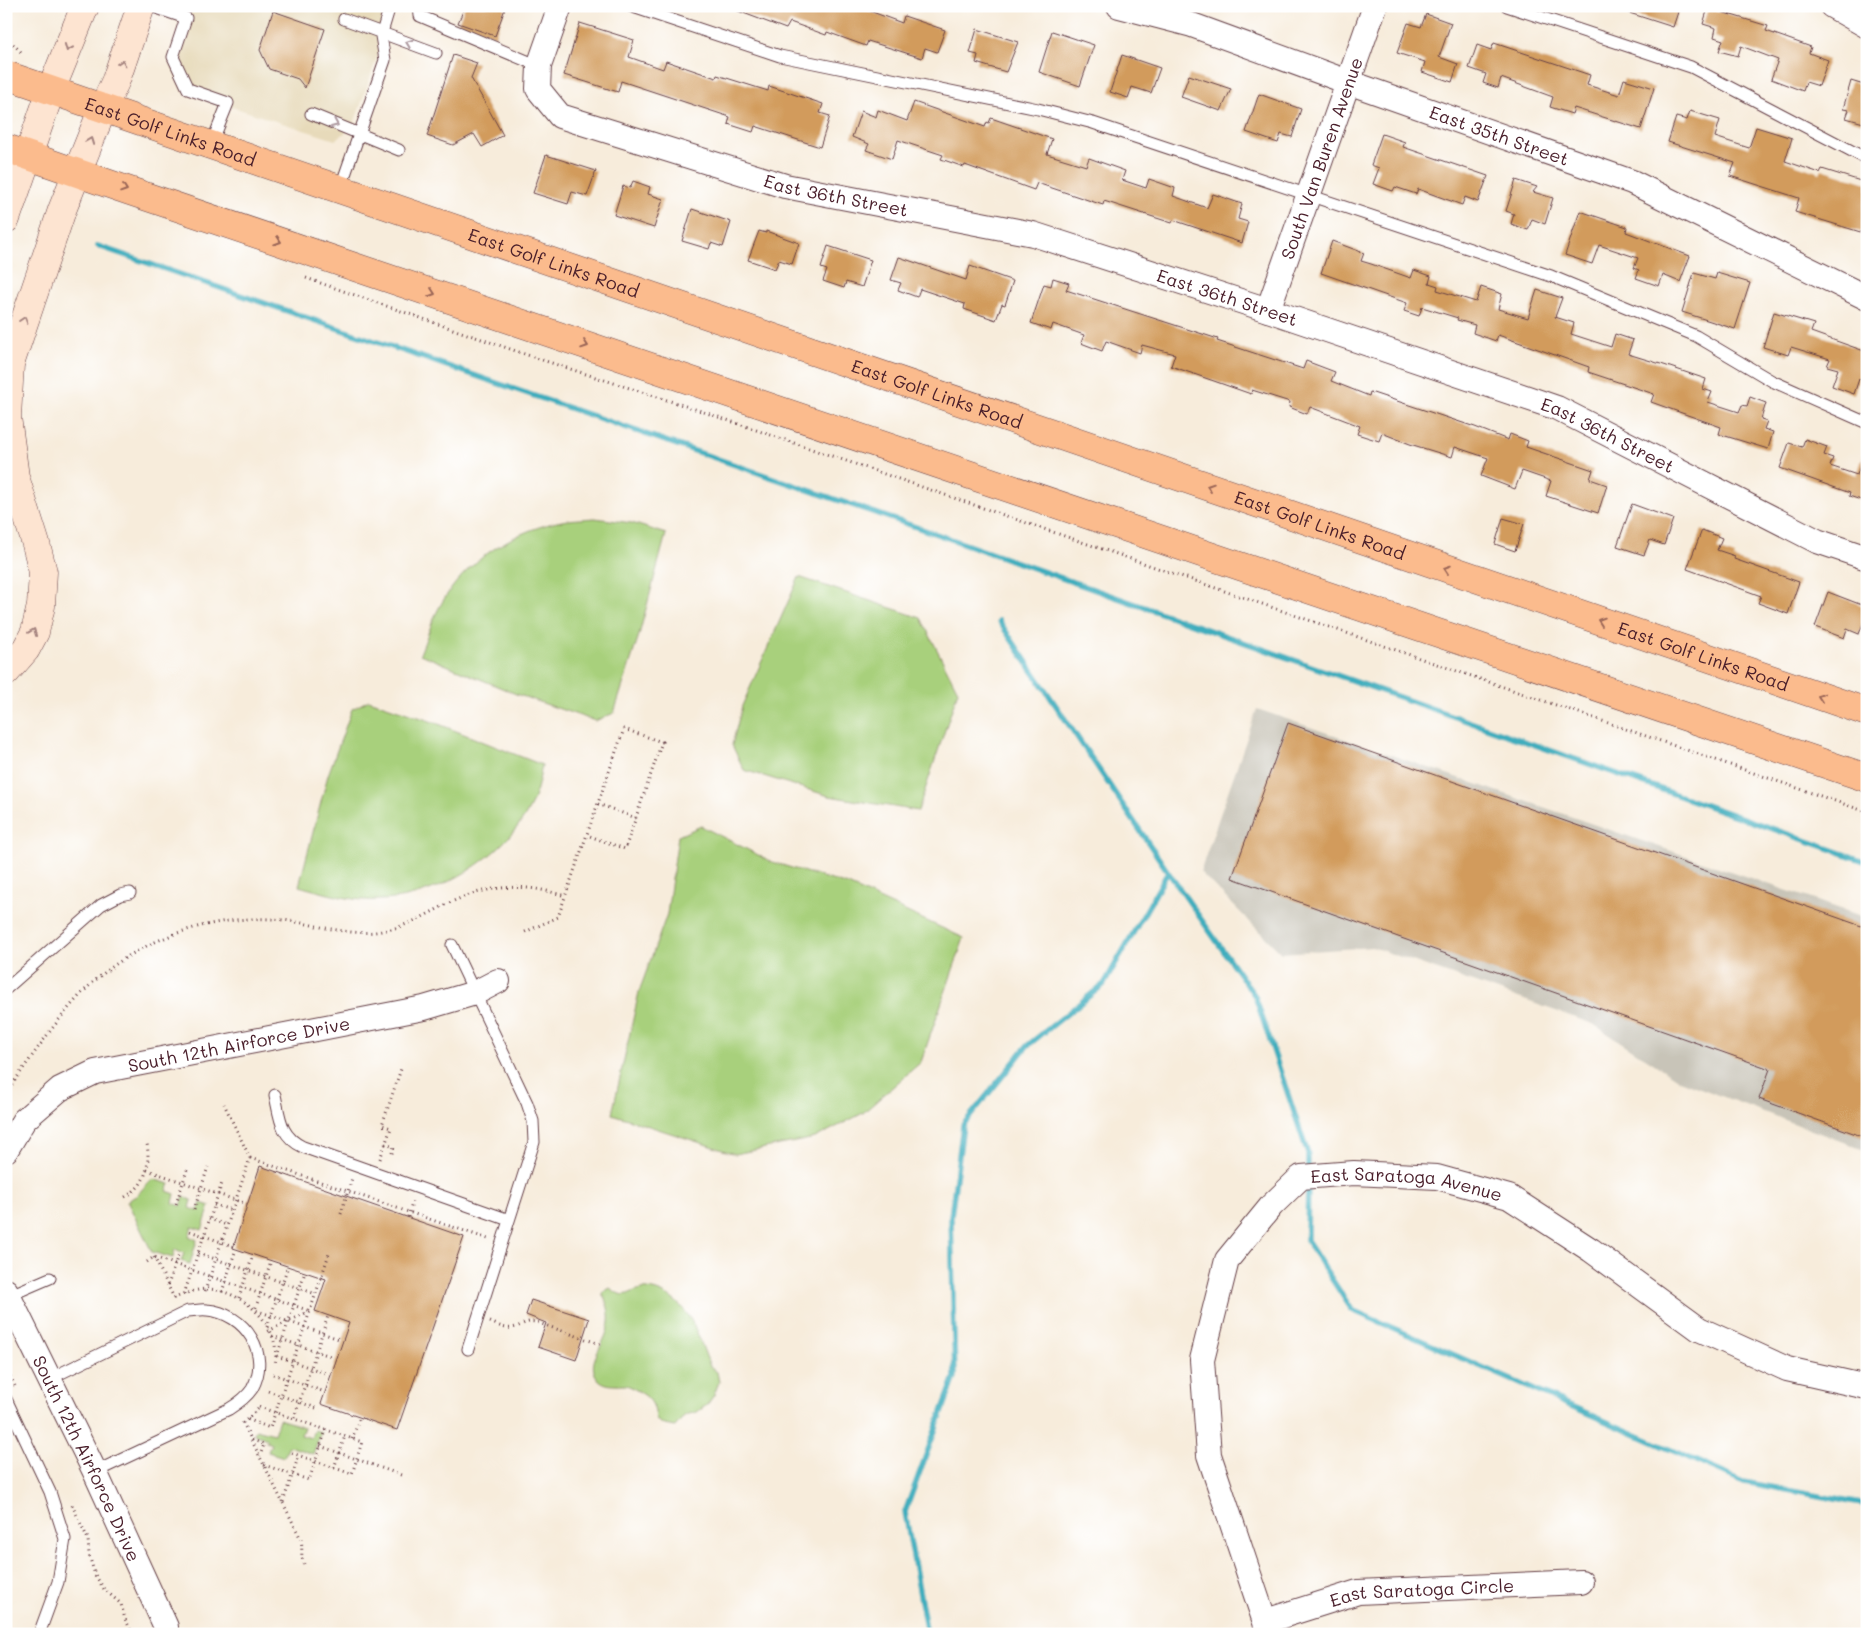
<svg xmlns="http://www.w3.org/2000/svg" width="1873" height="1640" font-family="Mali,sans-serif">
<rect width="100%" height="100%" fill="#fff"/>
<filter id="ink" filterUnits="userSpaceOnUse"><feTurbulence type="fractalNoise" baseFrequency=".02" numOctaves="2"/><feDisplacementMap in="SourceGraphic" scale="10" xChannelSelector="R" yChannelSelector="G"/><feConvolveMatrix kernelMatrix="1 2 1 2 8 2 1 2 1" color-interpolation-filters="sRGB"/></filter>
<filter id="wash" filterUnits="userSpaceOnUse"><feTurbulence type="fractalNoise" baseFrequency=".0096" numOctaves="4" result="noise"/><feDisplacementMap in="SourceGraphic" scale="20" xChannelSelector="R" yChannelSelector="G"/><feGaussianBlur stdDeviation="1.12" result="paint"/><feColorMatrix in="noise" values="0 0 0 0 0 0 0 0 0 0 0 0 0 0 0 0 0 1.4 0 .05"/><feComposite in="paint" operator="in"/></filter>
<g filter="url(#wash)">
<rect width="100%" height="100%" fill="#f7ecdb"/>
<!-- built -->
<path fill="#e7daba" d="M187,6H395L353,127L335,140L183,91L169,60Z"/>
<!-- industrial -->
<path fill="#c8c4b8" d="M1257,709L1867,918V1151L1679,1080L1593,1024L1372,947L1281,953L1200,872Z"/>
<!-- green -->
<path fill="#a8d07b" stroke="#797853" d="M595,518L632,523L666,534L639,635L614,713L595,721L516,694L420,654C425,642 429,630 434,618C456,568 505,534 557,522C569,519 582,519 595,518Z
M799,577L921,618L958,691L918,811L829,796L744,770L732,745L742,706Z
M369,700L436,723L542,765C540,776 538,788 534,798C513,852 439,898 382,900C352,902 328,894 299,886L328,775L352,709Z
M701,826L772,862L848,885L964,938L921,1062L863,1113L815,1138L735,1154L612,1114L639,992L667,914L678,836Z
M152,1179L170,1184L167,1191L175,1194L173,1203L181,1206L184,1197L192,1200L190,1208L198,1211L201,1203L210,1206L202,1230L192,1227L189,1236L197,1240L190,1264L181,1261L184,1253L175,1249L173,1258L152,1252L127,1201L136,1196Z
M610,1288C625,1300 626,1293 641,1289C648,1288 658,1291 664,1294C693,1308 698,1338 710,1366L717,1372L719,1382L714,1395L707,1405L697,1412L685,1415L675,1427L664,1425L656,1420C655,1404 650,1397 636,1390C633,1388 630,1386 626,1385C614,1385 601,1387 595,1374C585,1352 625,1334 602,1293Z
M279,1419L304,1427L301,1435L311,1438L314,1430L321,1432L313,1454L289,1446L284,1457L268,1452L271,1444L266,1442L267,1439L254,1434L256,1429L274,1434Z"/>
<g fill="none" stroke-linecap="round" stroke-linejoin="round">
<!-- stream -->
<path stroke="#3fadbd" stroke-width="5.5" d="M98,246L948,538L1867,862
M1168,872L1255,996L1308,1154V1172
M1308,1181L1307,1241L1352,1310L1744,1482L1867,1505
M927,1634L905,1512L955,1377L951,1216L963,1125L1027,1046L1104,984L1168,872L999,621"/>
</g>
<g id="blocks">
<!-- building -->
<path fill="#d29b5b" d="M465,6H506L495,36L458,23Z
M730,6H856L902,23L904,16L945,30L937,52L925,48L922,58L868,41L866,46L827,32L826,35L790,22L786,29L730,8Z
M1621,6H1680L1673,27L1620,10Z
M1708,8L1768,26L1766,31L1811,47L1809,53L1828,60L1819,86L1806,82L1803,91L1771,79L1778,60L1741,46L1738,56L1719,51L1723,40L1714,37L1716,28L1703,24Z
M273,11L325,29L305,88L298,79L269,69L260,50Z
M1426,14L1451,23L1439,57L1458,64L1452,82L1422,72L1425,62L1397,53L1408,23L1421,27Z
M580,23L634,40L629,57L663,69L666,61L716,78L717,75L768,91L769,86L823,104L820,113L830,116L820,147L755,126L753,132L728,124L730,117L621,81L618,92L564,75Z
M977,29L1018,42L1006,72L976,63L978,55L970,53Z
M1052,31L1094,45L1080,86L1039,72Z
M1494,43L1590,75L1587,85L1619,95L1624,79L1654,88L1641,129L1574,108L1572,114L1550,107L1553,97L1501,78L1498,88L1483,83L1486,74L1469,68L1477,45L1491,50Z
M453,55L477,63L471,78L503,135L482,147L474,134L453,145L427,136Z
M1122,55L1160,68L1151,93L1132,87L1128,98L1110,92Z
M1189,75L1231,89L1221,111L1181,97Z
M1851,81L1867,86V124L1846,118L1849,110L1843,109Z
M1259,94L1301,109L1292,137L1281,134L1278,143L1246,132Z
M914,102L985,127L987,122L989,123L991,118L1052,139L1047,154L1086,166L1089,158L1125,171L1122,180L1146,188L1149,179L1175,188L1173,196L1207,208L1213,194L1242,204L1238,219L1248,222L1242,243L1173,220L1172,223L1104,201L1103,205L1037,183L1034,190L965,165L964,167L941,159L943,155L898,140L892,159L866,150L869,144L852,137L861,111L876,117L878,110L907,121Z
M1690,111L1720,120L1715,137L1749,148L1756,127L1792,138L1785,161L1820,173L1822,169L1867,183V234L1795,212L1799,198L1730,176L1735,163L1668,142L1676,117L1687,120Z
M1382,134L1405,142L1403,147L1488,176L1478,202L1465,197L1462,205L1418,189L1416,194L1395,187L1393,191L1373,184L1379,168L1371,165Z
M546,155L596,171L587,196L572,192L568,204L533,193Z
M1516,180L1537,187L1533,192L1553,198L1545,224L1532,219L1528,230L1511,224L1514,214L1506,211Z
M633,181L650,187L648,194L663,199L654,228L614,215L623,186L630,188Z
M692,209L731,222L723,247L711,243L709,249L682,241Z
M1580,211L1627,227L1626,232L1690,256L1680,282L1663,275L1659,286L1636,278L1639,270L1634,268L1638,258L1599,245L1592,264L1565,255Z
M759,231L766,233V231L799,243L792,264L779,260L775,269L748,260Z
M1332,241L1364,253L1361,261L1371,264L1411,278L1414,270L1431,276L1429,283L1438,286L1437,290L1476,302L1481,287L1502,294L1498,309L1528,318L1537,290L1562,298L1555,317L1574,323L1571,334L1611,347L1615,334L1633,340L1628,354L1664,365L1706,379L1703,389L1712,392L1708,402L1739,412L1742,405L1747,406L1750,397L1766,403L1761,419L1767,421L1764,429L1773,432L1768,449L1719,434L1721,427L1651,402L1654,394L1588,372L1589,367L1498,335L1496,341L1473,333L1475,325L1457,320L1458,318L1422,307L1419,316L1404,311L1407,303L1321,273Z
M828,246L871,260L862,287L846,282L844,288L823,281L827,270L821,268Z
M899,257L966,280L970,266L1013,281L1005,305L1002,304L996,320L964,309L965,304L920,289L917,297L898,290L901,283L891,280Z
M1694,273L1715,279L1717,273L1750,283L1735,329L1682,312Z
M1053,278L1069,283L1066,290L1218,339L1217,341L1303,369L1306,361L1335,372L1331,381L1369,396L1370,392L1475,427L1508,440L1510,434L1528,441L1526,447L1593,470L1590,479L1607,485L1598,513L1546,496L1551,481L1522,471L1515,489L1481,476L1488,458L1455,447L1452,457L1410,444L1382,433L1379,441L1357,434L1360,426L1310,407L1307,414L1289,407L1290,402L1252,390L1251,394L1171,366L1175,354L1142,345L1140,353L1106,341L1102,351L1081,343L1084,335L1053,324L1051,330L1031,323L1044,284L1051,286Z
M1774,312L1814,324L1811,332L1867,352V381L1859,379L1854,394L1832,386L1838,369L1827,366L1830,359L1791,347L1788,355L1763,347Z
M1805,439L1827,447L1824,455L1833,458L1830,466L1857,475L1864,453H1867V502L1849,496L1850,493L1780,468L1789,443L1802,447Z
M1632,504L1673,519L1664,545L1650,540L1644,555L1617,546Z
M1503,518L1524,524L1515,551L1495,544Z
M1702,530L1722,538L1717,550L1735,556L1734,559L1799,582L1788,614L1758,603L1761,596L1687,569Z
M1828,592L1867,607V613L1859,634L1847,629L1844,638L1815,627Z
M1288,723L1867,928V1138L1759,1099L1770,1069L1232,878Z
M260,1166L464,1237L397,1430L321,1404L349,1323L315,1311L326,1279L233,1248Z
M531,1300L589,1319L576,1360L538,1347L546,1323L526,1315Z"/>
</g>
</g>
<g filter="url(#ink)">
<use href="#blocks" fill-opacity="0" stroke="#643e45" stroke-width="1"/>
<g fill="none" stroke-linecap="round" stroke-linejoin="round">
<defs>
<path id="service" d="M151,6L186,18L173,57L188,89L228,103L211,145
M419,6L420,16L539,66
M630,6L780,56L1038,109L1093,123L1551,276L1696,336L1772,381L1867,423
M1507,6L1691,67L1867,159
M344,19L436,53
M311,114L399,150
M340,189L385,60L381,36L390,6
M452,945L527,1103L533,1121L534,1142L468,1349
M6,989L101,905L120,895L130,893
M275,1095C280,1118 280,1136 303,1147L509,1220
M8,1296L50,1278
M49,1379L188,1311C194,1311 201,1309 207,1310C245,1313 272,1354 252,1389C246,1398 237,1404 229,1409L95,1472
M6,1399L50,1492L65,1539L58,1582L39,1634"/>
<g id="minor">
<path id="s1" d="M560,6L539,66L538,89L560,116L785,186L1033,234L1268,310L1557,408L1817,541L1867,558"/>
<path id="s2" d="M1119,6L1192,25L1348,82L1632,182L1867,298"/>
<path d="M1832,6L1867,26"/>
<path id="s3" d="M1268,310L1375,6"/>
<path id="s4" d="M6,1150L24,1120L60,1089L95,1072L424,1008L475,993L498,981"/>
<path id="s5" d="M6,1291L95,1472L166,1627"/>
<path id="s6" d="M1266,1621L1358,1592L1581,1582"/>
<path id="s7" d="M1269,1634L1209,1455L1202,1360L1227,1260L1272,1205L1301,1177L1354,1173L1437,1177L1509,1197L1591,1250L1699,1329L1787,1369L1867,1387"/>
</g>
<path id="secondary" d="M6,219L51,90L85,6
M6,672L26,649L35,632L41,606L43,572L36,544L15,477L7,417L10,364L62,210L103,108L116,80L141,6"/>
<g id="primary">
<path id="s8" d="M6,75L1867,712"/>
<path d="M6,148L118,187L1867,778"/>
</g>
</defs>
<!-- service casing -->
<use href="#service" stroke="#643e45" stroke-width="13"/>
<!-- minor casing -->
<use href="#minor" stroke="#643e45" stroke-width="26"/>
<!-- secondary casing -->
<use href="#secondary" stroke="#643e45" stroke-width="29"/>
<!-- primary casing -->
<use href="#primary" stroke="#643e45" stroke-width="29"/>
<!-- path -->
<path stroke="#643e45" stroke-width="3" stroke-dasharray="1 4" stroke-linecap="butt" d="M6,37L21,52
M306,278L536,358L698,410L1867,812
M598,804L636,818
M525,932L558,917L624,729L662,742L625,849L587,835
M6,1093C32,1057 56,1019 87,988C134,942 205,916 270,919C307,920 345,938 382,931C406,927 424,916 445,905C486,885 522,882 565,896
M385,1144L394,1147L391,1156
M250,1158L488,1239
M380,1159L391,1128L382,1125L401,1069
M147,1170L247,1204
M125,1197C147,1185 150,1165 147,1143
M176,1204L187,1170
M214,1205L232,1210
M194,1210L208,1167
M341,1214L352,1178
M408,1217L413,1200
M209,1219L227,1225
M190,1231L233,1246
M198,1253L316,1294
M154,1257L174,1298C185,1294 196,1289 208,1289C244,1291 282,1326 275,1364
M147,1262L154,1257L310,1311L270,1428L247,1419
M270,1264L255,1310L339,1339
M304,1275L277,1356L328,1374
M168,1285L179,1252
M205,1291L250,1158L224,1104
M222,1292L235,1252
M184,1294L222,1183
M239,1298L252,1258
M490,1322C497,1325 505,1329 511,1328C521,1327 525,1320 536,1322L603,1345
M267,1327L287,1269
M268,1331L310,1311L329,1254
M272,1336L333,1357
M6,1367L15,1386
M273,1374L322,1391
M268,1391L316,1408
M259,1407L362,1442L352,1474L292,1453
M258,1409L243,1423L301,1539C303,1549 300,1555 304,1564
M294,1418L328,1316
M352,1439L360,1417
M252,1440L264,1444L260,1456
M320,1446L401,1475
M264,1465L309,1480L326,1430
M334,1468L345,1436
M283,1502L299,1455
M72,1505L88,1539L89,1555L95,1575L104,1589L121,1604L125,1619L133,1634"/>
<!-- service -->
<use href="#service" stroke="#fff" stroke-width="11"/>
<!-- minor -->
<use href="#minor" stroke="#fff" stroke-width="24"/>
<!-- secondary -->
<use href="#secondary" stroke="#fde4d1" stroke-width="28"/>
<!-- primary -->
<use href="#primary" stroke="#fbbb8d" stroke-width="28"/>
</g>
<!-- one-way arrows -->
<defs><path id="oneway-chevron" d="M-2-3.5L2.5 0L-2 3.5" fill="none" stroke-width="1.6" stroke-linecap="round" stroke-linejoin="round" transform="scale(1.25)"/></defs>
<g stroke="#ae9aa0">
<use href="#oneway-chevron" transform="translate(409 43) rotate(-159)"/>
<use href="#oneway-chevron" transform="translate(335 124) rotate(23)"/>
</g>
<g stroke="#a4827e">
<use href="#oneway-chevron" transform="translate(68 48) rotate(112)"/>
<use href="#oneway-chevron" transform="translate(122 63) rotate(-72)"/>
<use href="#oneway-chevron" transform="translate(90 141) rotate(-69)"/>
<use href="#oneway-chevron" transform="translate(24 320) rotate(-72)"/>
<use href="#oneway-chevron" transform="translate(33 632) rotate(-68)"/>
</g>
<g stroke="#9a6557">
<use href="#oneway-chevron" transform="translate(124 189) rotate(19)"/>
<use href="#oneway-chevron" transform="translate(278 241) rotate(19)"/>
<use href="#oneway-chevron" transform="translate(432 293) rotate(19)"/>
<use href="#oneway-chevron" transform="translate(585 345) rotate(19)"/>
<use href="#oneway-chevron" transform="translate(1210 487) rotate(-161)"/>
<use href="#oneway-chevron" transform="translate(1447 569) rotate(-161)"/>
<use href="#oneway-chevron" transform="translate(1601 621) rotate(-161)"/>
<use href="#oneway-chevron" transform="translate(1821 697) rotate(-161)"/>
</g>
</g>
<g text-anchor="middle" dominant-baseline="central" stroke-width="5" stroke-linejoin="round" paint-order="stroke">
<!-- street labels -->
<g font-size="18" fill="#4a1f2b" stroke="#fff">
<text stroke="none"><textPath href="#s8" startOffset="174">East Golf Links Road</textPath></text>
<text stroke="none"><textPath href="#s2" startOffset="402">East 35th Street</textPath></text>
<text stroke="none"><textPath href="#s3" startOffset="161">South Van Buren Avenue</textPath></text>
<text stroke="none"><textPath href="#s1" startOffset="409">East 36th Street</textPath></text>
<text stroke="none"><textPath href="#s8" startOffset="579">East Golf Links Road</textPath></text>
<text stroke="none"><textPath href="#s1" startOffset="814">East 36th Street</textPath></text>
<text stroke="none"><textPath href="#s8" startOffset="984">East Golf Links Road</textPath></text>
<text stroke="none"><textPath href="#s1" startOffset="1219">East 36th Street</textPath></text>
<text stroke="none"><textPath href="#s8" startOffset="1389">East Golf Links Road</textPath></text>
<text stroke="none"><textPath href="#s8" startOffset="1794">East Golf Links Road</textPath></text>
<text stroke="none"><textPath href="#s4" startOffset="268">South 12th Airforce Drive</textPath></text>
<text stroke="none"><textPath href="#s7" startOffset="605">East Saratoga Avenue</textPath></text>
<text stroke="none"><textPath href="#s5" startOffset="186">South 12th Airforce Drive</textPath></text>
<text stroke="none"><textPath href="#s6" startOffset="160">East Saratoga Circle</textPath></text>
</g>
</g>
<!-- margin -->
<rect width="1873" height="1640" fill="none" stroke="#fff" stroke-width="25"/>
</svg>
